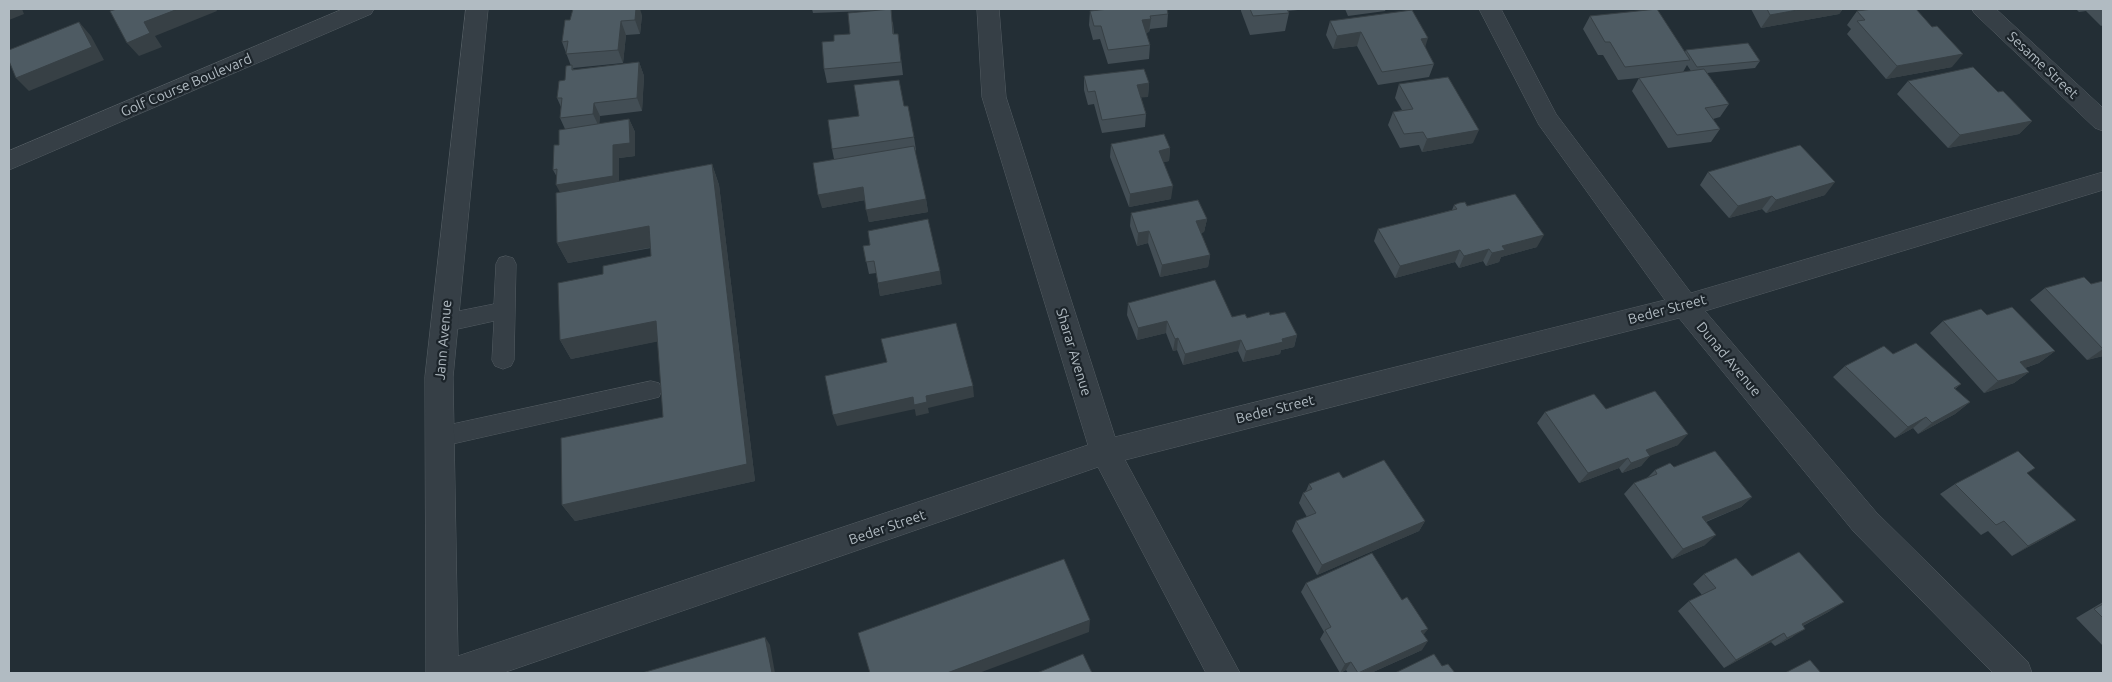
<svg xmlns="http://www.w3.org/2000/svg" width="2112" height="682" font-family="Ubuntu,sans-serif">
<rect width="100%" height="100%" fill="#232e35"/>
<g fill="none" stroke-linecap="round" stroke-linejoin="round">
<defs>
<path id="lane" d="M506,256L513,258L516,264L514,360L511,366L503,369L495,366L492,360L494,321L444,332L437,329L433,323L437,317L444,314L494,304L496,264L499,258Z
M651,381L659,383L662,390L659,397L651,399L439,447L431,444L428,437L431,430L439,427Z"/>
<path id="street" d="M343,9H374L371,14L9,170V151Z
M466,9H488L453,377L458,656L1088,445L982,97L977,9H999L1006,97L1115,437L1665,300L1539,125L1479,9H1501L1556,114L1691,293L2103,172V190L1705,311L1876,512L2028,662L2032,673H1993L1854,532L1679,318L1125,460L1240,673H1206L1098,467L503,673H426L425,377Z
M1972,9H1996L2103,108V131L2095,128L1975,14Z"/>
</defs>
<!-- lane casing -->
<use href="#lane" stroke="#545d63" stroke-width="1"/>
<!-- street casing -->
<use href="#street" stroke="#545d63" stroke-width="1"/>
<!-- lane -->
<use href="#lane" fill="#363f46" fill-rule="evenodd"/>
<!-- street -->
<use href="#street" fill="#363f46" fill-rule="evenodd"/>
</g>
<!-- wall -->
<path fill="#434e55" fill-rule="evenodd" d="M812,9H886L893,23L894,34H898L903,75L827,83L824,69L834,41L850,34L867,11L813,13Z
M1241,9H1308L1288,11L1289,13L1285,31L1250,35L1241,11Z
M1345,9H1386L1385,11L1348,16Z
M1751,9H1843L1839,14L1761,28Z
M2076,9H2103V25L2101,26L2086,11L2079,12Z
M1090,11L1168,14L1167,27L1150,29L1149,32L1146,33L1150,45L1149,59L1108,64L1100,39L1093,40L1089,25Z
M1857,11L1932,27L1952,67L1886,79L1847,34L1851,29L1847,25Z
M642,15L640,34L626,35L623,63L573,68L574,70L639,62L644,76L642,111L600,116L599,124L629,119L635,132V156L619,158V181L712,164L719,185L755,481L575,521L562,505L663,417L658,341L571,359L560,340L603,274L651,256V248L568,263L557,243L560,192L557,177L553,170L559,145L565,129L560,118L561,107L557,98L571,66L562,42L570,20Z
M1590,16L1685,52L1686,50L1760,61L1755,68L1707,73L1729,104L1720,117L1713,119L1720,129L1711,142L1668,148L1632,91L1639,78L1618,80L1603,55H1598L1583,29ZM1687,65L1691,71L1683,72Z
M1330,21L1425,47L1434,64L1429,77L1378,85L1357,46L1333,49L1326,35Z
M1084,76L1149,83L1148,97H1141L1146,114L1145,127L1102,133L1094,104L1088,105L1084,90Z
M1908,81L1998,92L2032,121L2019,134L1948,148L1897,94Z
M1399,84L1473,143L1422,152L1419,145L1400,148L1388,125L1393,112L1402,110L1395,98Z
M904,106L914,137L916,150L915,151L926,199L928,212L869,222L865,200L822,208L834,159L832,149L859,116Z
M1111,144L1170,148L1169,161L1163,162L1171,199L1129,207L1110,157Z
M1708,172L1825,195L1766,213L1762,209L1729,218L1700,185Z
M1454,205L1467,206L1537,247L1501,257L1499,262L1486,266L1483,261L1459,268L1455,262L1395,278L1374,241L1378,229L1452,210Z
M1131,213L1207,219L1204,232L1201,233L1210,255L1208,267L1160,277L1148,243L1137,246L1130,226Z
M863,246L942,284L880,296L876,273L869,274Z
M2103,281V356L2087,360L2030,300L2045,288L2091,284Z
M1128,303L1232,317L1247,318L1270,315L1297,335L1294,347L1281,350L1280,354L1243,362L1238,351L1183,365L1177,350L1173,351L1166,333L1137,340L1127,315Z
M1987,315L2055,351L2039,363L2025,368L2029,372L2014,383L1984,393L1930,333L1943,321Z
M1893,354L1961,384L1955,389L1970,402L1955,414L1918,434L1913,428L1895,438L1833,377L1845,366Z
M1606,409L1678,445L1650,455L1641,466L1622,473L1619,468L1579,483L1537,423L1545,412Z
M1674,467L1752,497L1741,507L1706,522L1705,545L1672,559L1624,494L1634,483L1647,478L1655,470Z
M2027,473L2059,530L2012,556L1988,531L1981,535L1940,494L1955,484Z
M1343,478L1425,521L1419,531L1317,575L1292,531L1296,521L1307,517L1299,503L1303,493L1306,491L1309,484Z
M1704,574L1752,576L1830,611L1803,626L1792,637L1775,646L1771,642L1724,668L1678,611L1689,601L1702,595L1693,584Z
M1306,583L1424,635L1422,650L1371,673H1348L1346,670L1340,673L1320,639L1324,632L1301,592Z
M2103,602V646L2076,618Z"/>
<!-- shaded-wall -->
<path fill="#374045" d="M9,9H22L24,14L9,20Z
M178,9H216L217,11L155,36L162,47L139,56L127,43L144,22Z
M636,9H640L642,15L640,34L635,20Z
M1803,9H1843L1839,14L1761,28L1770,15Z
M1151,19L1149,32L1141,33L1142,20Z
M621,21L626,35L623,63L618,50Z
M79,22L91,36L104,60L29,91L16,78Z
M1361,32L1357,46L1333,49L1337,36Z
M1428,38L1424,51L1421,39Z
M1963,54L1952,67L1886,79L1897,66Z
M639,62L644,76L642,111L637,98Z
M1149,83L1148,97L1136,98L1137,85Z
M594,103L600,116L599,127L593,114Z
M629,119L635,132V156L619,158V189L563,198L556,185Z
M2032,121L2019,134L1948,148L1960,135Z
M1479,130L1473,143L1422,152L1427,139Z
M1170,148L1169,161L1157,164L1159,151Z
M712,164L719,185L755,481L575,521L562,505L747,464Z
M1835,182L1825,195L1766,213L1776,200Z
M1173,186L1171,199L1129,207L1130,194Z
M863,187L865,200L822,208L818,195Z
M1772,196L1762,209L1729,218L1738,206Z
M926,199L928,212L869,222L866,210Z
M1207,219L1204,232L1194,234L1196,221Z
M649,226L658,246L568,263L557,243Z
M1149,231L1148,243L1137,246L1138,233Z
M1544,235L1537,247L1501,257L1499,262L1486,266L1492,253L1502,246Z
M1489,249L1483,261L1459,268L1464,256Z
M1460,250L1455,262L1395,278L1400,266Z
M1210,255L1208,267L1160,277L1162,265Z
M940,271L942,284L880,296L878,283Z
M656,321L665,340L571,359L560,340Z
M1167,321L1166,333L1137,340L1138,328Z
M1297,335L1294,347L1281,350L1280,354L1243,362L1246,351L1282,339Z
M1178,338L1177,350L1173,351L1175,339Z
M1241,340L1238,351L1183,365L1185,354Z
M2103,349V356L2087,360Z
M2055,351L2039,363L2006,374L2020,362Z
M2029,372L2014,383L1984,393L1998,381Z
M973,386L974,397L928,408L929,413L916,416L914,405L926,396Z
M913,397L915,409L837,426L833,415Z
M1970,402L1955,414L1918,434L1932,423Z
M1926,417L1913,428L1895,438L1908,427Z
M1688,434L1678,445L1637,461L1646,450Z
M1650,456L1641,466L1622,473L1631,463Z
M1628,458L1619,468L1579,483L1588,473Z
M1752,497L1741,507L1692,527L1702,517Z
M2076,520L2059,530L2012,556L2028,546Z
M1425,521L1419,531L1317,575L1322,565Z
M1716,535L1705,545L1672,559L1683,549Z
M1844,602L1830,611L1789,633L1802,624Z
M1090,620L1089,632L979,673H947Z
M1428,629L1421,638V631Z
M1805,629L1792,637L1775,646L1787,638Z
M1784,633L1771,642L1724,668L1736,660Z
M765,637L770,645L775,673H772Z
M1428,641L1422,650L1371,673H1359Z
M1351,662L1346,670L1340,673L1345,664Z"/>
<!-- building -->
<path fill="#4e5b63" stroke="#374045" d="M117,9H178L144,22L150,33L127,43L110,11Z
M573,9H636L635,20L621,21L618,50L566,54L568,41L562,42L565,20H570Z
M891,9L893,34H898L901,62L824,69L822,42L834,41V35L850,34L848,13Z
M1109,9H1167L1168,14L1150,16L1151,19L1142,20L1150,45L1108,50L1101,26H1094L1090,11Z
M1250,9H1287L1289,13L1253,16Z
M1657,9L1690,60L1625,67L1610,42H1605L1590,16Z
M1767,9H1803L1770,15Z
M1873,9H1916L1932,27L1937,26L1963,54L1897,66L1857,21L1865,20L1857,11Z
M1412,10L1428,38L1421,39L1434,64L1382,72L1361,32L1337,36L1330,21Z
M79,22L92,47L16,78L9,61V50Z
M1748,43L1760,61L1697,67L1686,50Z
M639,62L637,98L594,103L593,114L560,118L562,98H557L558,90L559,81L565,80L566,66L572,65V70Z
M1973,67L1998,92L2003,91L2032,121L1960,135L1908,81Z
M1144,69L1149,83L1137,85L1146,114L1102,120L1095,91L1088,92L1084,76Z
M1704,69L1729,104L1705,108L1720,129L1677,135L1639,78Z
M1448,77L1479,130L1427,139L1423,132L1404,134L1393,112L1413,109L1399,84Z
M899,80L904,106H908L914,137L832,149L828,120L859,116L854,85Z
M629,119L630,143L613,145V176L556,185L557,169L553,170L554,145H559V130Z
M1164,134L1170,148L1159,151L1173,186L1130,194L1111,144Z
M1800,145L1835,182L1776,200L1772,196L1738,206L1708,172Z
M914,146L926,199L866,210L863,187L818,195L813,163Z
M712,164L747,464L562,505L561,438L663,417L656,321L560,340L558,283L603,274V266L651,256L649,226L557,243L556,193Z
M1515,194L1544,235L1502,246L1505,250L1492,253L1489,249L1464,256L1460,250L1400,266L1378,229L1457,209L1454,205L1459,203L1465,202L1467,206Z
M1198,200L1207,219L1196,221L1210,255L1162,265L1149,231L1138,233L1131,213Z
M928,219L940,271L878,283L874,261L866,262L863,246L870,245L868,231Z
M2084,277L2091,284L2103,281V349L2045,288Z
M1215,280L1232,317L1245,314L1247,318L1269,312L1270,315L1285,312L1297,335L1282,339L1283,342L1246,351L1241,340L1185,354L1178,338L1175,339L1167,321L1138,328L1128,303Z
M2012,307L2055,351L2020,362L2029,372L1998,381L1943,321L1981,309L1987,315Z
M956,323L973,386L926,396L927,402L914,405L913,397L833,415L825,376L887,362L881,339Z
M1916,343L1961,384L1954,388L1970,402L1932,423L1926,417L1908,427L1845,366L1884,346L1893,354Z
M1655,391L1688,434L1646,450L1650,456L1631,463L1628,458L1588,473L1545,412L1594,394L1606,409Z
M1715,451L1752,497L1702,517L1716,535L1683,549L1634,483L1657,474L1655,470L1670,463L1674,467Z
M2018,451L2035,468L2027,473L2076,520L2028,546L2004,521L1996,525L1955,484Z
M1384,460L1425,521L1322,565L1296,521L1316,513L1303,493L1312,489L1309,484L1339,472L1343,478Z
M1799,552L1844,602L1802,624L1805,629L1787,638L1784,633L1736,660L1689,601L1716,588L1704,574L1736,558L1752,576Z
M1372,553L1402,600L1407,597L1428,629L1421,631L1428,641L1358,673L1351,662L1345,664L1325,630L1331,627L1306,583Z
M1064,559L1090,620L947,673H870L858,633Z
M2103,604V618L2094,609Z
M765,637L772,673H642Z
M1083,654L1092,673H1037Z
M1434,654L1442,666L1448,664L1455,673H1395Z
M1810,660L1821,673H1785Z"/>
<g text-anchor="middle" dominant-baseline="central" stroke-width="4.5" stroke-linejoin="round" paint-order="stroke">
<!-- street labels -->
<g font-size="14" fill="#b1bbc2" stroke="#1c242a">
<text transform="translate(2043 65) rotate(43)">Sesame Street</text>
<text transform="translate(186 85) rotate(-23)">Golf Course Boulevard</text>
<text transform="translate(1667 309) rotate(-15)">Beder Street</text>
<text transform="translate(443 340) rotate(-85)">Jann Avenue</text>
<text transform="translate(1074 352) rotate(73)">Sharar Avenue</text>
<text transform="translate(1729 359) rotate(50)">Dunad Avenue</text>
<text transform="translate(1275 409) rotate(-14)">Beder Street</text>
<text transform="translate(887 527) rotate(-19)">Beder Street</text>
</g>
</g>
<!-- border -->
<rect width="2112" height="682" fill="none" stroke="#b1bbc2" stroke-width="20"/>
</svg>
